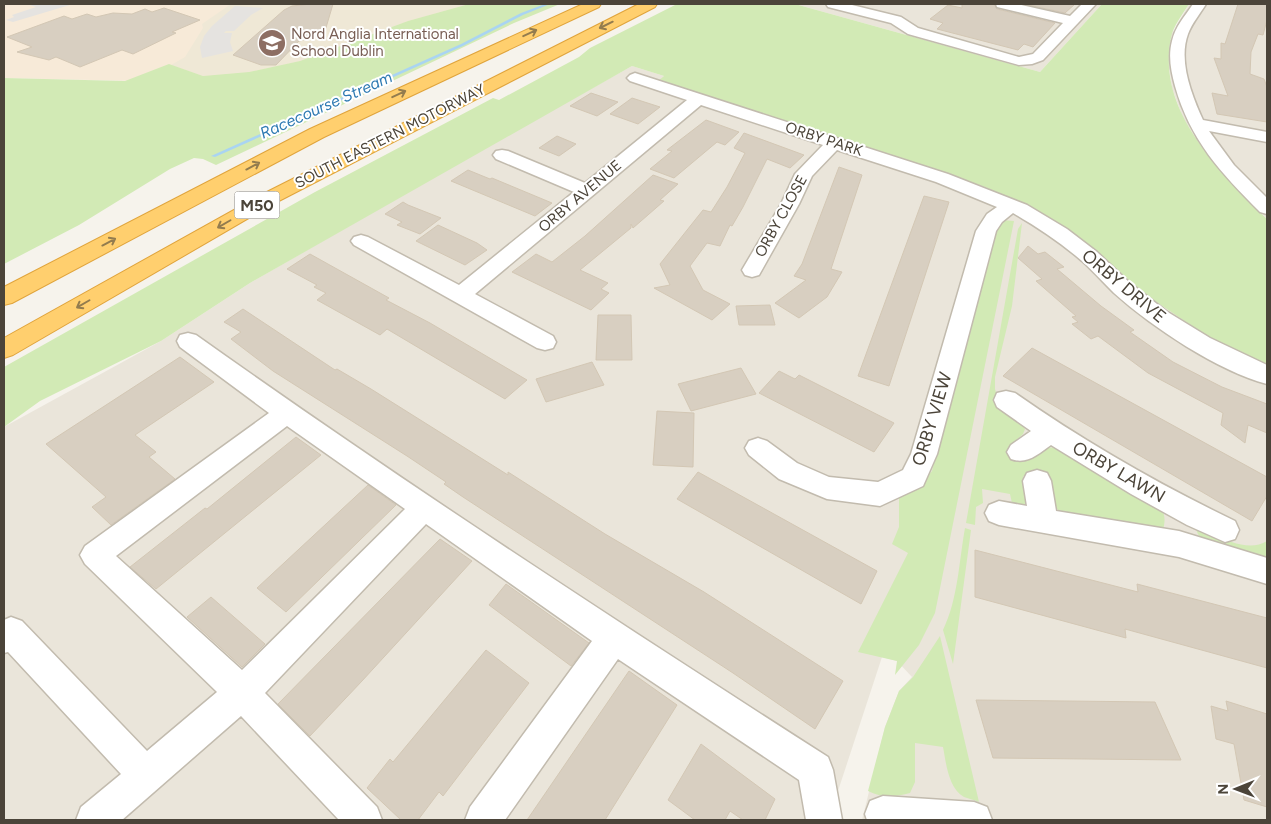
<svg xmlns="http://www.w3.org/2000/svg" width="1271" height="824" font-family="Figtree,sans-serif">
<rect width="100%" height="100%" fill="#f6f3ec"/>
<!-- residential -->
<path fill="#eae5da" d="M795,4H1102L1040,72Z
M1189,4H1267V219L1225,176L1200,145L1183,118L1172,88L1168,62L1171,35Z
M632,66L664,76L659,81L985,187L1048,217L1216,342L1267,364V820H862L885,727L899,691L912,677L897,661L882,657L837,794V820H4V427L161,341L250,283L493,143Z"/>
<!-- commercial -->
<path fill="#f7ead8" d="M4,4H538L349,86L4,78Z"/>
<!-- education -->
<path fill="#efe8d6" d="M231,4H469L408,21L300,61L249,72L203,76L171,65L185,57L203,28L202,24Z"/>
<!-- green -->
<path fill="#d2eab5" d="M469,4H560L514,23L216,165L203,159L194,158L170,169L79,225L4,264V78L125,81L169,64L203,76L249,72L300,61L408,21Z
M677,4H795L1040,72L1102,4H1189C1183,14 1173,26 1171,38C1156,112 1220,170 1267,219V364L1216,342L1146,295L1098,253L1048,217L985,187L658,81L664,76L632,66L250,283L161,341L40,401L4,427V367L315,192L493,98L499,100L579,57L590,48Z
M1002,220L1014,221L935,613L919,645L895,675L897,661L858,652L908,553L892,544L899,527V496L920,484L932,471L988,240Z
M1022,223L1012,306L995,377V389L999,402L1022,424L1025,429L1023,434L1010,446L1027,458L1043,447L1058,448L1160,507C1166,515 1165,521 1163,531L1066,516L1052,505L1045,479L1023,476L1027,496L1024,507L1013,508L1010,494L982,489L983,503L976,507L975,525L966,523L1018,229Z
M965,528L971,530L953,664L943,630C958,599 959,561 965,528Z
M1196,529C1202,528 1208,533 1214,535C1230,542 1251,551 1267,541V564C1247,559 1202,553 1196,529Z
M940,636L979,802C975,800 969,799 964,797C948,788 946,762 943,747L915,743V782L910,793C896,797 881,798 868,791L885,727L899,691L913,677Z"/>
<!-- parking -->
<path fill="#e5e3e0" d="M32,4H73L13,22L6,20L14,17L12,15L36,7L30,5Z
M235,6L263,8L251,15L234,31H226L224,33H232L230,42L233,51L202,58L200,47L204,36L212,26Z"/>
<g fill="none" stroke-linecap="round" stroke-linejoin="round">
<!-- stream -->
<path fill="#a9d4f2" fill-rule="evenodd" d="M545,4H550L523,15L463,46L215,157L211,156L461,44L521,13Z"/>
</g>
<!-- building -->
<path fill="#d8cfc1" stroke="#d3c7b4" d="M311,4H333L325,31L315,37L299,41L276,65H261L233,55L284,10L292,6Z
M962,4H994L997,9L1055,23L1033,47L1024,44L1018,50L937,29L943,23L930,19L948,5L962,8Z
M1024,4H1075L1065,13Z
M1238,4H1267V20L1263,35L1258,34L1251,52L1250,74L1264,79L1267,87V122L1217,114L1212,93L1228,96L1214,58L1221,59V43L1225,44Z
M164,8L200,20L172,32L176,33L133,54L122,50L80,67L56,57L49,60L17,52L32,47L7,37L64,16L72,19L87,14L96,17L113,13L132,14L145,9L152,12Z
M591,93L618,102L597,116L570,106Z
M632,98L660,107L638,124L610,114Z
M706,120L739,132L725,145L717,142L674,178L650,169L672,151L667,150Z
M744,133L804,155L790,168L767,159L743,207L732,226L730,225L720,246L707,243L690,266L703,290L730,304L712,320L654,288L670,285L660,264L703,210L711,212L727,187L745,153L734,148Z
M557,136L576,144L559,156L539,148Z
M839,167L862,175L831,269L842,272L827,297L799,318L775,303L806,280L794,276L802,264Z
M468,170L490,179L492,178L552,203L535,216L451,181Z
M653,175L678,184L660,200L664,201L633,228L631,224V228L580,270L608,283L601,289L609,293L591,310L512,272L536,254L552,262L585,236Z
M924,196L949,202L889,386L858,376Z
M403,202L408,205L441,218L420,234L397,225L402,222L385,214Z
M438,225L477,243L487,250L465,265L416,241Z
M1028,246L1038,254L1045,252L1064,267L1057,269L1101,306L1134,330L1130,332L1173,362L1222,387L1267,404V433L1248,425L1245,443L1221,425L1223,413L1148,373L1098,336L1091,339L1072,324L1078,322L1072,317L1076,316L1036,281L1042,279L1018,258Z
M310,254L389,298L386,300L430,323L527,380L505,399L387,329L380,335L317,300L326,293L314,287L317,285L287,269Z
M770,305L775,325H739L736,306Z
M243,309L335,370L337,369L371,389L508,475V472L605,534L704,592L843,681L815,729L733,673L463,497L444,484L446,482L407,456L273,371L231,339L241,332L224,322Z
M598,315H631L632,360H596Z
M1032,348L1267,477V496L1252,521L1003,376Z
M180,357L214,382L135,435L156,452L149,457L175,479L111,525L92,507L106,497L46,444Z
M592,362L604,385L546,402L536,379Z
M741,368L756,394L691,411L678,384Z
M779,371L795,379L799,375L894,423L874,452L759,393Z
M657,411L694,413L693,467L653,465Z
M296,437L321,455L156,589L130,567L205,508L207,509Z
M698,472L877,571L861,604L677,499Z
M368,485L396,505L286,612L257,588Z
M440,539L472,561L362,681L310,736L278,704Z
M975,550L1138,592L1137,584L1267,618V668L1125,629L1126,638L975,597Z
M506,584L589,643L571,666L489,605Z
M211,597L265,644L242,667L187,617Z
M486,650L529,683L443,796L439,792L418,820H401L367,788L390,759L393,762Z
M629,671L677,705L605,820H527Z
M976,700L1155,702L1181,760L993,758Z
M1226,701L1267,714V807L1244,800L1234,744L1216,739L1211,706L1228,711Z
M701,744L775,799L765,820H743L730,811L725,820H695L668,800Z"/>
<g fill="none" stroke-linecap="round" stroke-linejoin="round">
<defs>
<path id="street" d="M826,4H848L901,17L918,28L1019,57L1033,54L1063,23L997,7L996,4H1017L1070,16L1082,4H1096L1043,60L1032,64L1019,65L908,34L891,23L828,7Z
M1193,4H1206C1200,14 1192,23 1188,34C1178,61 1192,96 1203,120L1267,132V142L1209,131L1234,165L1267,198V214L1260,212C1221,173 1190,140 1175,86C1171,71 1168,56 1172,41C1175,27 1185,16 1193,4Z
M635,73L948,174L1027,205L1067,229L1097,252L1130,283L1166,311L1210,338L1267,365V384C1218,371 1152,327 1114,293C1103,282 1093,271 1082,261C1060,242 1037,227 1013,213L1002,222L996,231L937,454L923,486L880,506L827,499L779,479L749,455L745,448L749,441L758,438L767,441L797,463L829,477L878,482L903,470L911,454L976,231L987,214L997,207L936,182L837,150L812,176L799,204L759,275L752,277L745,275L742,270L781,204L795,174L823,145L701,105L475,294L553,336L556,342L553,348L545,350L537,348L354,245L351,241L354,237L361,235L368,237L459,285L574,192L496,159L493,155L496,151L502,150L508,151L585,183L687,100L630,81L627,78L630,75Z
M188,333L196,335C403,482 614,620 828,757L833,770L842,820H806L799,780L618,659L505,820H465L470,807L592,641L426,524L265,693L377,807L382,820H339L241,716L122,820H76L81,807L121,774L8,652L4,653V620L11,617L22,621L147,751L217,692L85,564L80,555L85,546L269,413L180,347L177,341L180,335ZM287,426L405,509L242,670L116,556Z
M1006,391L1015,393C1085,442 1158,484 1235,521L1239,530L1235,539L1225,542L1187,525L1131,494L1051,445C1038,454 1027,465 1011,459L1007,452L1011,445L1031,431L997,407L994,400L997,393Z
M1037,470L1047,473L1051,481L1056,511L1179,531L1267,558V584L1179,557L999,525L989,521L985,513L989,505L999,501L1027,506L1023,481L1027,473Z
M883,796L974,802L987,807L992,820H867L865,814L870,801Z"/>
<path id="highway" d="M583,4H601L599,7L324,137L12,303L4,305V287L310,129Z
M639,4H657L655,7L273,204L13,355L4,358V338L259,196Z"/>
</defs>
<!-- street casing -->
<use href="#street" stroke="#c2bbae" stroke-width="3"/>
<!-- highway casing -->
<use href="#highway" stroke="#e0a43c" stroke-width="2"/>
<!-- street -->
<use href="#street" fill="#fff" fill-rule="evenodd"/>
<!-- highway -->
<use href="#highway" fill="#ffcf6e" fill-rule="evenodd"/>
</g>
<!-- one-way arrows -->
<defs><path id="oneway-shaft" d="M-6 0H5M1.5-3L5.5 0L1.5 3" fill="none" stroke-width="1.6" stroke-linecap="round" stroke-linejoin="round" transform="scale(1.25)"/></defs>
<g stroke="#937c4e">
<use href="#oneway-shaft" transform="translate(606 25) rotate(154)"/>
<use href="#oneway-shaft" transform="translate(530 33) rotate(-25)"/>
<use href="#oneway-shaft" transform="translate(399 94) rotate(-25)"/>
<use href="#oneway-shaft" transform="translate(253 166) rotate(-28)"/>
<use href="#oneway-shaft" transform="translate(224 224) rotate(150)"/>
<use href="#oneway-shaft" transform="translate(109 242) rotate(-28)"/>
<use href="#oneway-shaft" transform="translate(83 304) rotate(150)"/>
</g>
<!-- icons -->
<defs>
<symbol id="school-disc" viewBox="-11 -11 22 22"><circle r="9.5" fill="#8d6e63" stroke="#fff"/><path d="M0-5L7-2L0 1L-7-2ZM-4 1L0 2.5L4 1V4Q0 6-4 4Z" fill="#fff"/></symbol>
</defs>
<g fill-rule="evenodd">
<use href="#school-disc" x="256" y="27" width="32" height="32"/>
</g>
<g text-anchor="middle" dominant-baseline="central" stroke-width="4" stroke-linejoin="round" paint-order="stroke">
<!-- far-education labels -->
<g font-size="15" fill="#785e54" stroke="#fff" text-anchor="start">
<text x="291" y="34">Nord Anglia International<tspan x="291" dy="17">School Dublin</tspan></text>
</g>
<!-- far-street labels -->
<g font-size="15" fill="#4b4439" stroke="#fff">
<text transform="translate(390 136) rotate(-27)">SOUTH EASTERN MOTORWAY</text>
<text transform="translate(824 139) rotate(18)">ORBY PARK</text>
<text transform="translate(580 196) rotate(-40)">ORBY AVENUE</text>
<text transform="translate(781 216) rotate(-61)">ORBY CLOSE</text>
</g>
<!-- far-water labels -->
<g font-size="16" font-style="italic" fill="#2e7ab2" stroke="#fff">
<text transform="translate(326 105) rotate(-24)">Racecourse Stream</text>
</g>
<!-- shield labels -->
<rect fill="#fff" stroke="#817c74" stroke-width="1" x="234.5" y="191.5" width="45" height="27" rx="4"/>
<g font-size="16" font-weight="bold" fill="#4b4439">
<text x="257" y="205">M50</text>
</g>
<!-- street labels -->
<g font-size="18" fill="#4b4439" stroke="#fff">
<text transform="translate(1124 286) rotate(40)">ORBY DRIVE</text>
<text transform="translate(932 419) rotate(-73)">ORBY VIEW</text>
<text transform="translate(1119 472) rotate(30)">ORBY LAWN</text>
</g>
</g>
<!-- border -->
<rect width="1271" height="824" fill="none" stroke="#4b4439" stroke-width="10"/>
<!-- north arrow -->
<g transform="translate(1236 789) rotate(269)" stroke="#ffffff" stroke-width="4" paint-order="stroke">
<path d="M0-4L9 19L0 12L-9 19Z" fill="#4b4439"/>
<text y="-8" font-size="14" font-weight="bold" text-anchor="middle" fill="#4b4439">N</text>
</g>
</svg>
